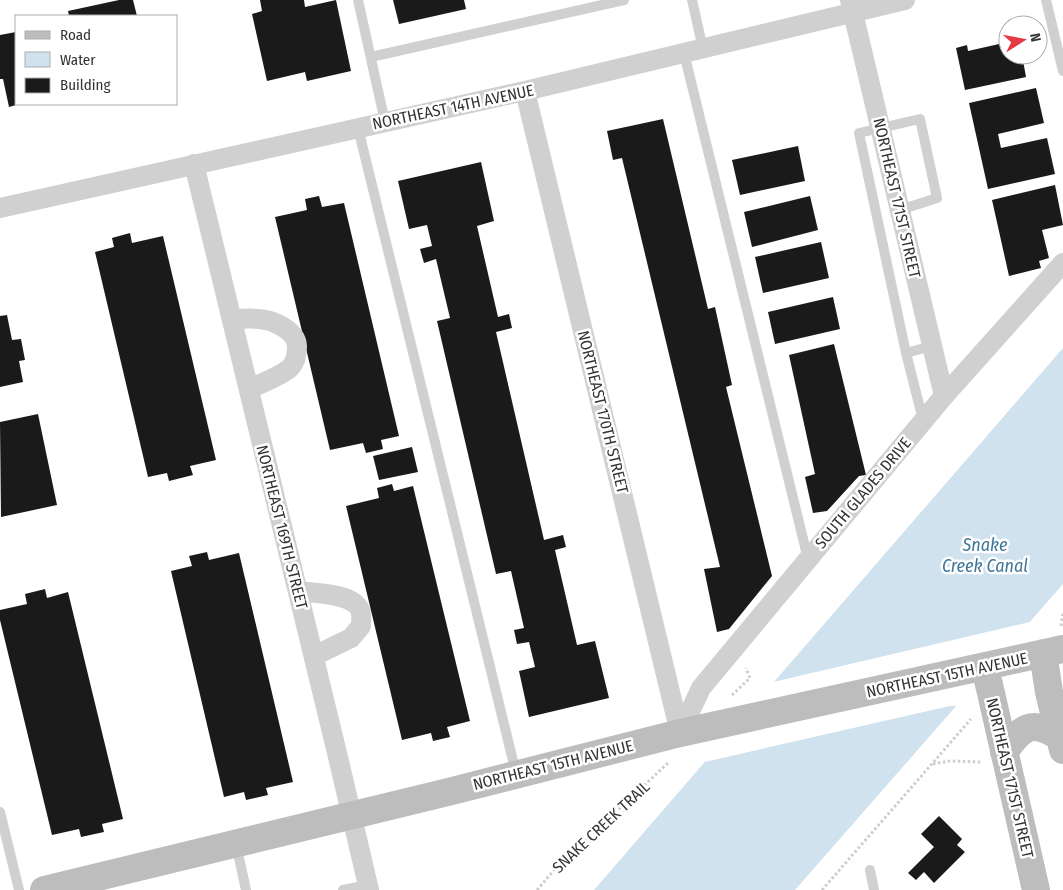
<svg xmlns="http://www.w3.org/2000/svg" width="1063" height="890" font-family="'Fira Sans Condensed',sans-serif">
<rect width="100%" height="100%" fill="#fff"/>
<!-- water -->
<path fill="#cfe2ee" d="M1063,348V584L795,890H594Z"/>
<!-- pier -->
<path fill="#fff" d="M1034,621L960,706H950L700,763L769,683Z"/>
<!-- building -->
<path fill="#1a1a1a" d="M119,0H133L137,16H69L68,11Z
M260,0H304L305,7L336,0L351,71L307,81L305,72L267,81L252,14L262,11Z
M393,0H464L466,9L399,24Z
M16,32V105L9,107L3,79H0V35Z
M1008,42V55H1022L1026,77L965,90L956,48L967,45L968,51Z
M1036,88L1044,123L998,134L1001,148L1047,138L1055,174L988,189L969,103Z
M663,119L708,309L715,307L732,385L726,387L772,576L729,629L717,632L704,569L720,567L622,158L613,160L607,131Z
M798,146L805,181L740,195L732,160Z
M481,162L494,221L477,226L498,317L509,314L512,328L496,332L544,540L563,535L566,547L555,550L577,645L595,641L609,698L529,717L519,671L535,667L529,642L517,644L514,630L524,628L511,571L496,574L437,321L450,318L436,259L424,263L420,249L432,246L427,225L409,229L398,181Z
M1055,185L1063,225L1042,230L1049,258L1039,261L1041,268L1009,276L992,200Z
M319,196L322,207L344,203L399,436L381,440L383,449L366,453L363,443L330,450L275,217L307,210L305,199Z
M810,196L818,230L752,247L744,212Z
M130,233L132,243L163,236L216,460L190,466L193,475L169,481L167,473L148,477L95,252L114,247L112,238Z
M821,242L829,278L763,293L755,257Z
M833,297L840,329L775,344L768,312Z
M7,315L12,340L21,339L25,360L19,361L23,382L0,387V316Z
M834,344L866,475L859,476L827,511L813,513L805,477L815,474L789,355Z
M38,414L57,505L1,517L0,422Z
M412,447L418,472L379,480L373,456Z
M392,484L394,491L413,486L470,721L447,727L450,737L433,741L431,733L402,740L346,506L379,498L377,488Z
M207,552L209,560L239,553L293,782L266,788L268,795L246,800L244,792L224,797L171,571L192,566L189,556Z
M45,589L47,598L68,592L123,819L102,824L104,832L81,837L79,829L52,835L0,620V610L27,604L25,594Z
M939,816L962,839L957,845L965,852L934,883L924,872L916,880L908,873L934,847L921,834Z"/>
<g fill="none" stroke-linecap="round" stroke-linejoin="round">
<!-- path -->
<path stroke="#cdcdcd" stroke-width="3" stroke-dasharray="2.5 2.5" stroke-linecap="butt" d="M1061,626L1063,612
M732,695L750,678L746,668
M933,764L950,761L981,762
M537,890L555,869L669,762
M822,890L971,719"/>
<!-- lane -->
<path stroke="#d0d0d0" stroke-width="10" d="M358,0L385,122
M692,0L703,49
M1046,0L1063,71
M684,53L808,559
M371,57L624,0
M358,128L516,773
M900,210L937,198L920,119L859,133L906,353L923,420
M906,353L932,346
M0,812L19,890
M236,844L246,890
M870,870L874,890
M343,890L368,885"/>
<!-- street -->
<path stroke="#d0d0d0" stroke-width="20" d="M850,0L944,396
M525,91L680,733
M194,164L338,757L369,890
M0,208L525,91L905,0
M232,319C240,319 250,318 259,319C273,320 296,330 297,346C297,354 296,362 290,368C279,377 262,383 249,389
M298,591C314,593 353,593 360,610C362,614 361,622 361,626L351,638L314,656
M680,733L701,688L944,396L1063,263"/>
<!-- secondary -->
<path stroke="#bdbdbd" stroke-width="28" d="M1043,653L1049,692L1063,750
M985,667L1036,890
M1004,752C1023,726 1031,719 1060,737
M44,890L448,792L680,733L1063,649"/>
</g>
<g text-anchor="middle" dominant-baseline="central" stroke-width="5" stroke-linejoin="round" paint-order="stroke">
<!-- street labels -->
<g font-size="16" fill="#333" stroke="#fff">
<text transform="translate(453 107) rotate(-12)">NORTHEAST 14TH AVENUE</text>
<text transform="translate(897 198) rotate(77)">NORTHEAST 171ST STREET</text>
<text transform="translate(603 412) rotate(76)">NORTHEAST 170TH STREET</text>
<text transform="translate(863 493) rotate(-50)">SOUTH GLADES DRIVE</text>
<text transform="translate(282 527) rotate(76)">NORTHEAST 169TH STREET</text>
<text transform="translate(947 675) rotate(-12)">NORTHEAST 15TH AVENUE</text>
<text transform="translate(553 765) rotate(-14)">NORTHEAST 15TH AVENUE</text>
<text transform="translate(1010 778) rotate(77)">NORTHEAST 171ST STREET</text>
<text transform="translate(601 827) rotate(-43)">SNAKE CREEK TRAIL</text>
</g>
<!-- water labels -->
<g font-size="18" font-style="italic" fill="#3f7597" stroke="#fff">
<text x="985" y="545">Snake<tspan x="985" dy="21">Creek Canal</tspan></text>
</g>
</g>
<!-- legend -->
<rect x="15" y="15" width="162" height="90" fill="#ffffff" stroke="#adadad"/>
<rect x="25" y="31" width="25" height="8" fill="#bdbdbd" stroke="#adadad"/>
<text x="60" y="40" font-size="15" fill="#333333">Road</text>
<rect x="25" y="52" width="25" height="15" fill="#cfe2ee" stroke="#adadad"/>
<text x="60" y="65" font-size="15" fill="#333333">Water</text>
<rect x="25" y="78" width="25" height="15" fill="#1a1a1a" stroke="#adadad"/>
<text x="60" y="90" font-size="15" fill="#333333">Building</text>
<!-- north arrow -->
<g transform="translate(1023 40) rotate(79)"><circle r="24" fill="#ffffff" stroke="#adadad"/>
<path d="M0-4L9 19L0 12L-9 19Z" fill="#e63946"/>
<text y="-8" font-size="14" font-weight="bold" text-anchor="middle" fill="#333333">N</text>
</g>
</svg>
